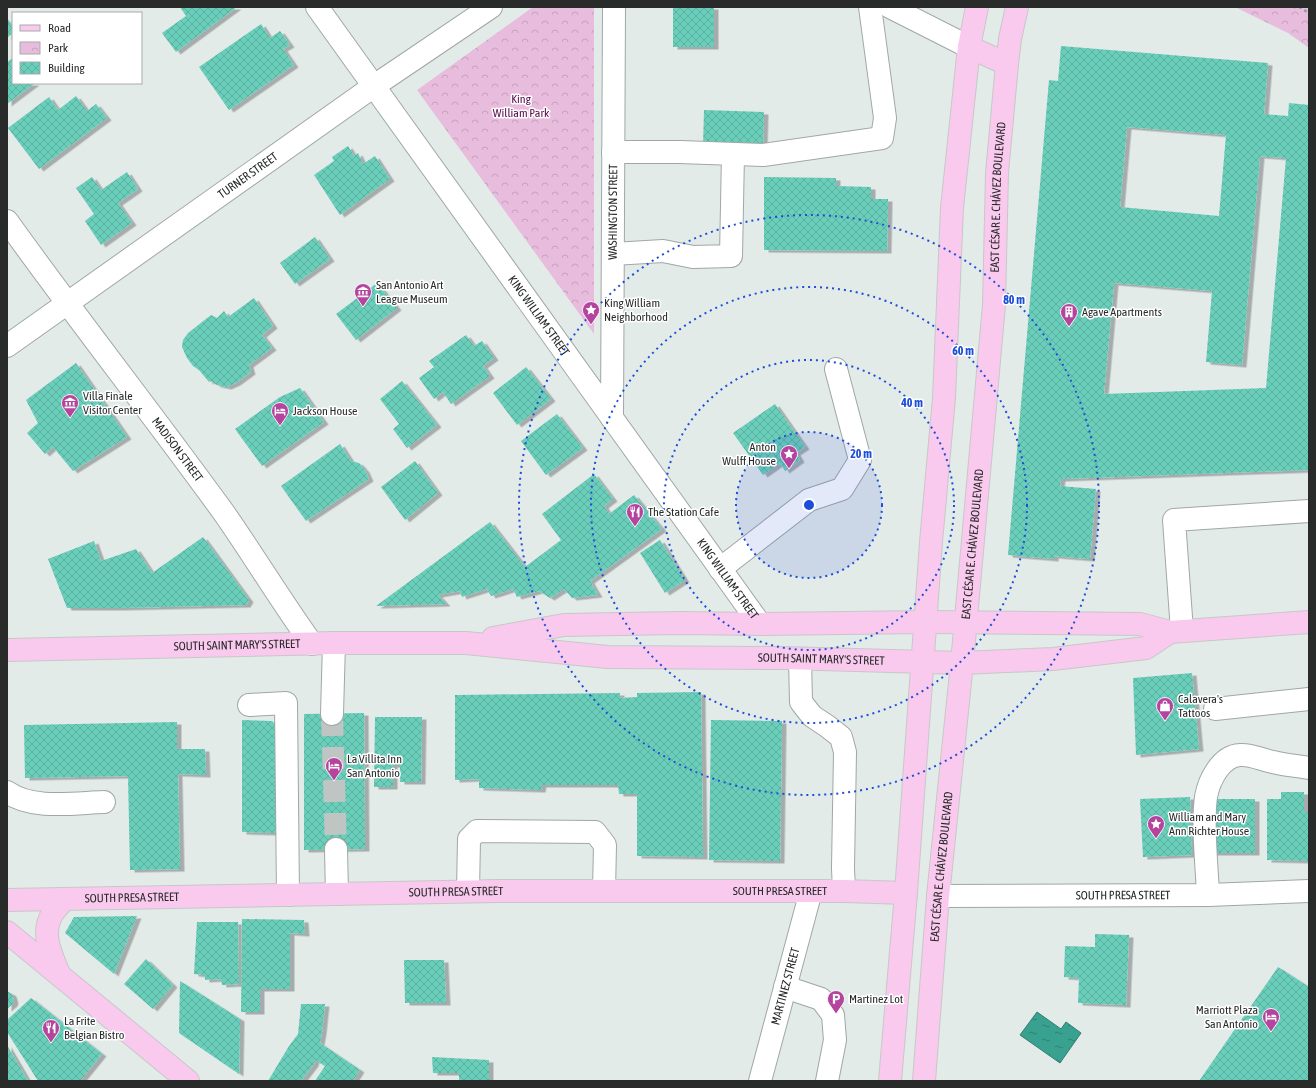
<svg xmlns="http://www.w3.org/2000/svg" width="1316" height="1088" font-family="'Asap Condensed',sans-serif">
<defs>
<pattern id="park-crowns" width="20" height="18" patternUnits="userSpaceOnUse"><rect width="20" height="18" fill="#e7bcdc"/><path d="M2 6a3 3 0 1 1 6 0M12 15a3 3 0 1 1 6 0" fill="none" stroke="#c6a2bd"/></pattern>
<pattern id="water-ripples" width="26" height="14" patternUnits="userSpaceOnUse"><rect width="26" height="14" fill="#38a18f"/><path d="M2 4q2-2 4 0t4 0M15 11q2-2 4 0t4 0" fill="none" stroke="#2f8375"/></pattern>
<pattern id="building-cross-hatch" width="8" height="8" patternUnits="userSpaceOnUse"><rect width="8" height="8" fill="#69ceba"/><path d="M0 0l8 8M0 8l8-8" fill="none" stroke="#5bb1a0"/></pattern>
<filter id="shadow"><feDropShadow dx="4.5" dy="2.5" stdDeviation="0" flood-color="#0004"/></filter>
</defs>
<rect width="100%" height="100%" fill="#e3ebe9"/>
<!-- park -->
<path fill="url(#park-crowns)" d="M533,7H594V334L417,90Z
M1235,7H1309V48L1288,33Z"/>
<!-- water -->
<path fill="url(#water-ripples)" stroke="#337e71" d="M1037,1012L1061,1029L1066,1022L1081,1033L1060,1063L1020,1035Z"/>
<!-- building -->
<path fill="url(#building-cross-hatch)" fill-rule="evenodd" filter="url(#shadow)" d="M180,7H237L176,52L162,33L186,16Z
M673,7H714V47H673Z
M7,18L13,26V33L7,38Z
M261,24L270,38L280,31L290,45L283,49L294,65L229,110L199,67Z
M1061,46L1268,63L1264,114L1288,116L1289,103L1309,105V470L1061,479L1060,486L1096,489L1090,559L1054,556V559L1008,555L1049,80L1058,81ZM1127,127L1226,135L1219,216L1120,207ZM1260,156L1286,158L1266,388L1104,394L1114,283L1212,291L1206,362L1242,365Z
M13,58V83H35L7,104V62Z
M76,96L87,111L96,104L107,118L39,169L8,128L49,97L58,110Z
M704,110L764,112L763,148L703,146Z
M348,146L354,156L358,153L363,164L375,156L390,179L340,215L314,175L334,161L332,157Z
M127,172L138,189L118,203L132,223L101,245L85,221L94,214L76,188L92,177L101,190Z
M764,177L836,178V186L871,187V199H888L887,251L764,250Z
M315,237L330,259L295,284L280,263Z
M377,283L397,308L356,340L336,314Z
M254,298L273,326L262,335L272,348L249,365L251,372L236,383L227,387L217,385L211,381L209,382L199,370L193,366L187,358L182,347L183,340L188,333L211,315L217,318L224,311L228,317Z
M466,335L474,346L482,341L494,358L483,366L490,376L451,404L443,392L434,399L419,378L434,367L429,361Z
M76,363L127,437L73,471L53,447L45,454L27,433L38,423L26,400Z
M526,367L551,399L517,425L493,393Z
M402,381L437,425L407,448L393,429L399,424L380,399Z
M300,388L324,422L262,466L235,429L280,397Z
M775,404L805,447L796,453L800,460L785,471L780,463L763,475L733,433Z
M557,414L583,448L546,475L521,441Z
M340,444L351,461L359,463L365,470L369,479L306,521L281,486Z
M415,461L438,493L405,520L381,487Z
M594,474L613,499L604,506L609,514L634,495L662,529L590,581L598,595L572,598L564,589L550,598L539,591L517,597L513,589L491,596L487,589L462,597L460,591L438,595L446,604L376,606L490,522L525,567L561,540L542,514Z
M203,537L249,600L246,605L119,608H67L48,559L94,541L101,561L136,549L152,573Z
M660,540L685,580L665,593L640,553Z
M1192,673L1199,749L1136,755L1133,678Z
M701,692L703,857L637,856V794H619L618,785H542L541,790L479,788V779L455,780V695L620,693V698L637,697V693Z
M364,713L365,849L304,850V714Z
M375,717H422L421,782H400V765H393V787H374Z
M242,720L272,721L279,727L277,833L242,832Z
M711,720L782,721L780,861L709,860Z
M177,722V749H205L206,775L178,774L180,869L130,870L128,776L25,778L24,725Z
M1281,792H1304V812H1309V861L1267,860V799H1281Z
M1190,797L1192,855L1143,857L1140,799Z
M1209,799H1255V853H1208Z
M137,916L114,974L65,933L74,917Z
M242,919L304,920L305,934L290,933V989H260V1012H241Z
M197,922H238L239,984L222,985L221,979L205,980V975L194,974Z
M1095,934L1129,935L1126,1005L1078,1003L1079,978L1064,977L1065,946L1095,947Z
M146,959L173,985L153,1009L124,984Z
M404,960H444L446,1003H405Z
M1278,967L1309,987V1078L1307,1081H1199Z
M180,981L240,1019L239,1074L179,1033Z
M7,991L12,994L14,1001L13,1004L7,1009Z
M31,998L102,1054L80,1081H38L7,1032V1020Z
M301,1004H325L322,1032L320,1043L360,1070L353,1081H315L325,1066L315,1060L314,1064L301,1081H268L289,1046L298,1034Z
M7,1045L28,1081H7Z
M432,1057L489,1060V1081H459V1073H433Z"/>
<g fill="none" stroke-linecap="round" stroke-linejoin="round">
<!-- minor-tunnel -->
<path stroke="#bec5c3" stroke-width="22" stroke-dasharray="22 11" stroke-linecap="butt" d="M332,714L336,849"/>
<defs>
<g id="minor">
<path id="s1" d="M317,7L760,624"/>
<path d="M890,7L969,47"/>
<path d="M613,152H680L763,155L882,138L885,118L870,7"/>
<path id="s2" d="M7,221C78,320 153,415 224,513C254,556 281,601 312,644"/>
<path d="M613,254L663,251L693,257L731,256L733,154"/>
<path id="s3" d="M7,346L374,86L491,7"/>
<path id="s4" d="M612,418L614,7"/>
<path d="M720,569L809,500L842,489L860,460L836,369"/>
<path d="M1182,631L1174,520L1309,511"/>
<path d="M800,659L801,702L812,716L827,726L841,737L845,752L843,868L844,891"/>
<path d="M249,705L286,703L288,895"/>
<path d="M1215,709L1309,699"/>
<path d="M332,714L334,643"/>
<path d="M7,792C32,810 74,803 104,802"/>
<path d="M336,849L337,894"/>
<path d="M468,891L469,839L477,831L595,832L605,845L604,891"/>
<path d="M1208,895C1207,866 1202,825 1206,797C1209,780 1221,756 1240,755C1251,754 1262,760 1273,762C1285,765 1297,766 1309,768"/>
<path id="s5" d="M938,896L1208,895L1309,891"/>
<path d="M785,987L821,999L833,1015L835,1040L827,1081"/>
<path id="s6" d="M760,1081L811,891"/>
</g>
<g id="major">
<path d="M969,47L1007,64"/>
<path d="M493,638L564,625L680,623L760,624L925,622L1140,624L1170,632L1309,622"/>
<path id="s7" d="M7,650L334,643H466L608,657L784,658L962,663L1053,659L1146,648L1170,632"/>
<path id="s8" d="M7,900L497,891H844L906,893"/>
<path d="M7,932L188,1081"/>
<path d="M59,974C52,956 41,936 51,916C54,910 60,904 65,899"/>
<path d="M890,1081L906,893L931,542L944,398L952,208L969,47L977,7"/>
<path id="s9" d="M924,1081L938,896L962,663L994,305L997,173L1007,64L1010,39L1017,7"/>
</g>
</defs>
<!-- minor casing -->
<use href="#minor" stroke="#a0a7a6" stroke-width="24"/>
<!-- major casing -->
<use href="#major" stroke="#c7c8c8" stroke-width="24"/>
<!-- path -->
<path stroke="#989e9d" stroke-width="2.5" stroke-dasharray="3 3" stroke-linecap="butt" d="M1293,7H1299L1309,13"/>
<!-- minor -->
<use href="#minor" stroke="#fff" stroke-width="22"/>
<!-- major -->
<use href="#major" stroke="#fac9ee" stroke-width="22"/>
</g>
<!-- distance rings -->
<circle cx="809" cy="505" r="73" fill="#1d4ed8" fill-opacity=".12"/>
<g fill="none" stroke="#1d4ed8" stroke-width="2" stroke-dasharray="2 4">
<circle cx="809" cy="505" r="73"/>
<circle cx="809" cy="505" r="145"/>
<circle cx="809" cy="505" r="218"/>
<circle cx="809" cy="505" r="290"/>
</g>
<!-- icons -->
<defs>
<symbol id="museum-pin" viewBox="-11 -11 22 30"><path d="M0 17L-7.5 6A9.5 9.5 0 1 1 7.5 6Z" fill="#b5449f" stroke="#fff"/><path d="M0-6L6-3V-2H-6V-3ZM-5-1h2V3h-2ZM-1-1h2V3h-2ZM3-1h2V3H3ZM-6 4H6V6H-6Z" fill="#fff"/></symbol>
<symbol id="sight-pin" viewBox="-11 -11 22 30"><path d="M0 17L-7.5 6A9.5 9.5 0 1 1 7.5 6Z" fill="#b5449f" stroke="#fff"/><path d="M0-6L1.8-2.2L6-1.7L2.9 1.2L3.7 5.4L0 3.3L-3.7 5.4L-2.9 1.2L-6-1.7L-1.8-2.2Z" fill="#fff"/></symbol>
<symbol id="building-pin" viewBox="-11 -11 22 30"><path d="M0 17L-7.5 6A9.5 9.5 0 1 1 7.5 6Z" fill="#b5449f" stroke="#fff"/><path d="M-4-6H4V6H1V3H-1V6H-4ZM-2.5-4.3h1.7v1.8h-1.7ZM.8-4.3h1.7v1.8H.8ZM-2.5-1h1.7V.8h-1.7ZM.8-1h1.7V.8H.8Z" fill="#fff"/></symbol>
<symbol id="hotel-pin" viewBox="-11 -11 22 30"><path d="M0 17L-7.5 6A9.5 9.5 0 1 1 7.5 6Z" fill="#b5449f" stroke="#fff"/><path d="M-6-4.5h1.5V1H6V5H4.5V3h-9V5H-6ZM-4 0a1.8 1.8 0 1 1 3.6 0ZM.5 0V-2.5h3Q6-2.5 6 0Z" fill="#fff"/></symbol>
<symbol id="restaurant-pin" viewBox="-11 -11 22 30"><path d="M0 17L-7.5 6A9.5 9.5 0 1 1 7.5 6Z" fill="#b5449f" stroke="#fff"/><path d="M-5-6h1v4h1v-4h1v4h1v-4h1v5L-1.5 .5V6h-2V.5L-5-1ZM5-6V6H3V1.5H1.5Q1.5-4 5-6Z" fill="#fff"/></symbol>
<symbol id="shop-pin" viewBox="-11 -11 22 30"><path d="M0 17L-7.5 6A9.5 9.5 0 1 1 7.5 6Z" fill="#b5449f" stroke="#fff"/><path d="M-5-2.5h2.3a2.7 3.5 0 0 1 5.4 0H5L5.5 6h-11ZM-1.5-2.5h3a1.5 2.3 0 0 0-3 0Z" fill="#fff"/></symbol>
<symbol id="parking-pin" viewBox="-11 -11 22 30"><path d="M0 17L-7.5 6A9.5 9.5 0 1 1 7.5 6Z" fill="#b5449f" stroke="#fff"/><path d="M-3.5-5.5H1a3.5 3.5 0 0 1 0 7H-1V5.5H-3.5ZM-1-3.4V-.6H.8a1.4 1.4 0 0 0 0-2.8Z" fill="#fff"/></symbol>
</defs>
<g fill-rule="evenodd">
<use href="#museum-pin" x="353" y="282" width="20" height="27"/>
<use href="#sight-pin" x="581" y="300" width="20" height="27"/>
<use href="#building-pin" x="1059" y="302" width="20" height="27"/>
<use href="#museum-pin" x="60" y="393" width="20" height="27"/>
<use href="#hotel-pin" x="270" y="401" width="20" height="27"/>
<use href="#sight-pin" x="779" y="444" width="20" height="27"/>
<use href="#restaurant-pin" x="625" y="502" width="20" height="27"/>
<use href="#shop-pin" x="1155" y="696" width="20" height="27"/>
<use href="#hotel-pin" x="324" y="756" width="20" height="27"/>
<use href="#sight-pin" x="1146" y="814" width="20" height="27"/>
<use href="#parking-pin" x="826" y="989" width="20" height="27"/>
<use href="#hotel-pin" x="1261" y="1007" width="20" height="27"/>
<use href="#restaurant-pin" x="41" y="1018" width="20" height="27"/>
</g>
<g text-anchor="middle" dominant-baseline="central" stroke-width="3" stroke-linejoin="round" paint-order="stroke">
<!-- park labels -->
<g font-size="12" fill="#570b4b" stroke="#fff">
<text x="521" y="99">King<tspan x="521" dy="14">William Park</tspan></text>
</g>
<!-- street labels -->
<g font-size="12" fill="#282b2a" stroke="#fff">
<text stroke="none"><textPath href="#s3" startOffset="295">TURNER STREET</textPath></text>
<text stroke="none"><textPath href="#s9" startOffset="887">EAST CÉSAR E. CHÁVEZ BOULEVARD</textPath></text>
<text stroke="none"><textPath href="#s4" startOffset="206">WASHINGTON STREET</textPath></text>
<text stroke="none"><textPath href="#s1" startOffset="380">KING WILLIAM STREET</textPath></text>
<text stroke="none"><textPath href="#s2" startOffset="285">MADISON STREET</textPath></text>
<text stroke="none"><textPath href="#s9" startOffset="539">EAST CÉSAR E. CHÁVEZ BOULEVARD</textPath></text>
<text stroke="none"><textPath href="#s1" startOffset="704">KING WILLIAM STREET</textPath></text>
<text stroke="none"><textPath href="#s7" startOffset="230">SOUTH SAINT MARY'S STREET</textPath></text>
<text stroke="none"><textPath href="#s7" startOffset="815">SOUTH SAINT MARY'S STREET</textPath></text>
<text stroke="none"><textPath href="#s9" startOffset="215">EAST CÉSAR E. CHÁVEZ BOULEVARD</textPath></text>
<text stroke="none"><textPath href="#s8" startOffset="773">SOUTH PRESA STREET</textPath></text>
<text stroke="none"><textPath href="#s8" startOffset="449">SOUTH PRESA STREET</textPath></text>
<text stroke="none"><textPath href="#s5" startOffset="185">SOUTH PRESA STREET</textPath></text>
<text stroke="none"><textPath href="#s8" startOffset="125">SOUTH PRESA STREET</textPath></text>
<text stroke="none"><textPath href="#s6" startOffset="98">MARTINEZ STREET</textPath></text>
</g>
<!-- poi labels -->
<g font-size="12" fill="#282b2a" stroke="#fff" text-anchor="start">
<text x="376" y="285">San Antonio Art<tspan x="376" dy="14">League Museum</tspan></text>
<text x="604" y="303">King William<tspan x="604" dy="14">Neighborhood</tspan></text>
<text x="1082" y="312">Agave Apartments</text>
<text x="83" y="396">Villa Finale<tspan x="83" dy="14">Visitor Center</tspan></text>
<text x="293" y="411">Jackson House</text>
<text x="776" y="447" text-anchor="end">Anton<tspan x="776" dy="14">Wulff House</tspan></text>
<text x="648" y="512">The Station Cafe</text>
<text x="1178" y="699">Calavera's<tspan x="1178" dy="14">Tattoos</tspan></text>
<text x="347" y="759">La Villita Inn<tspan x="347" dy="14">San Antonio</tspan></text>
<text x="1169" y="817">William and Mary<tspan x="1169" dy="14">Ann Richter House</tspan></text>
<text x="849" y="999">Martinez Lot</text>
<text x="1258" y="1010" text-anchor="end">Marriott Plaza<tspan x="1258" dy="14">San Antonio</tspan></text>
<text x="64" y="1021">La Frite<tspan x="64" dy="14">Belgian Bistro</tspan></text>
</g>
</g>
<circle cx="809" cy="505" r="6" fill="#1d4ed8" stroke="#fff" stroke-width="2"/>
<g font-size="12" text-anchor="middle" font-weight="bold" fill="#1d4ed8" stroke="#fff" stroke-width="3" stroke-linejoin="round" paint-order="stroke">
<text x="1014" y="304">80 m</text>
<text x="963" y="355">60 m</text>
<text x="912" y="407">40 m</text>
<text x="861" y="458">20 m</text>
</g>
<!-- border -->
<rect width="1316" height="1088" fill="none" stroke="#282b2a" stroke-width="16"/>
<!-- legend -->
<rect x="12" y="12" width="130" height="72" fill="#ffffff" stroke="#a9aaaa"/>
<rect x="20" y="25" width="20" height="6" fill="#fac9ee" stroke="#a9aaaa"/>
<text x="48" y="32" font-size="12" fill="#282b2a">Road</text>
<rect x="20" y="42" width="20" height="12" fill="url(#park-crowns)" stroke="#a9aaaa"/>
<text x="48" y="52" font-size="12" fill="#282b2a">Park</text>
<rect x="20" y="62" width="20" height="12" fill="url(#building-cross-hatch)" stroke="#a9aaaa"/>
<text x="48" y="72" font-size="12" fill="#282b2a">Building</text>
</svg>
